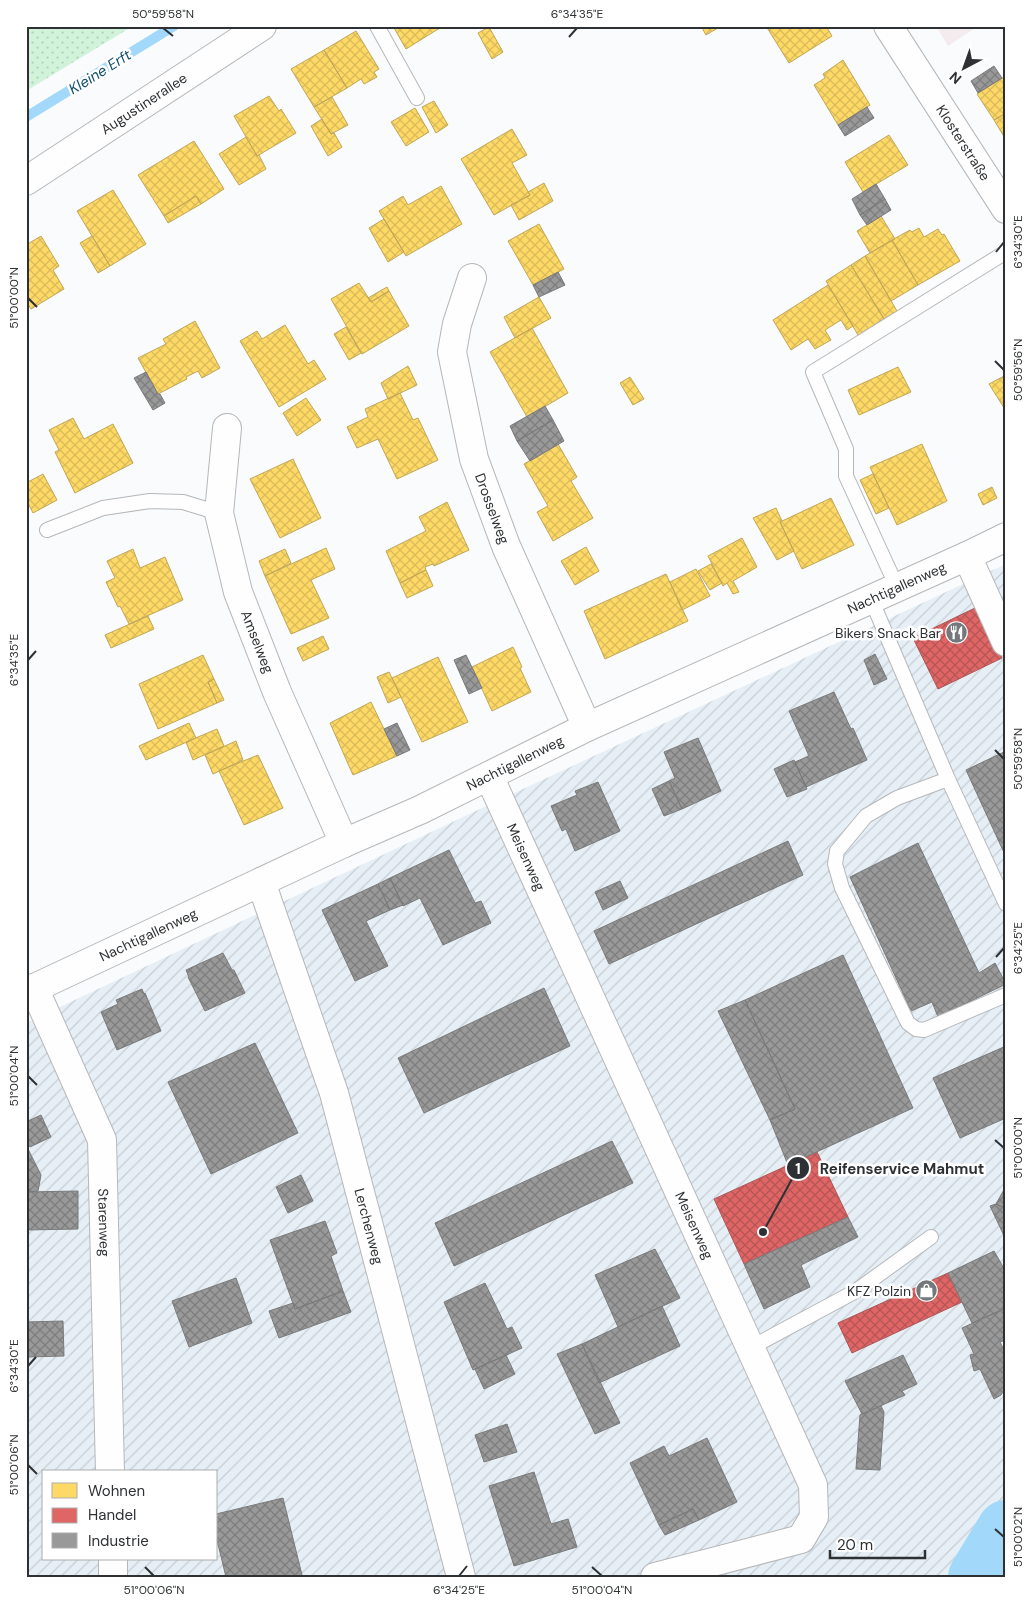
<svg xmlns="http://www.w3.org/2000/svg" width="1032" height="1603" font-family="'DM Sans',sans-serif">
<defs>
<pattern id="industrial-furrows" width="10" height="10" patternUnits="userSpaceOnUse" patternTransform="scale(1.25)"><rect width="10" height="10" fill="#e7eff6"/><path d="M-1 1l2-2M0 10L10 0M9 11l2-2" fill="none" stroke="#c6cdd3"/></pattern>
<pattern id="grass-dots" width="8" height="8" patternUnits="userSpaceOnUse" patternTransform="scale(1.25)"><rect width="8" height="8" fill="#d0f3da"/><path d="M2 2h.1M6 6h.1" fill="none" stroke="#b3d1bc" stroke-width="1.8" stroke-linecap="round"/></pattern>
<pattern id="homes-cross-hatch" width="8" height="8" patternUnits="userSpaceOnUse" patternTransform="scale(1.25)"><rect width="8" height="8" fill="#ffd966"/><path d="M0 0l8 8M0 8l8-8" fill="none" stroke="#dbbb59"/></pattern>
<pattern id="shops-cross-hatch" width="8" height="8" patternUnits="userSpaceOnUse" patternTransform="scale(1.25)"><rect width="8" height="8" fill="#e06666"/><path d="M0 0l8 8M0 8l8-8" fill="none" stroke="#b65555"/></pattern>
<pattern id="industry-cross-hatch" width="8" height="8" patternUnits="userSpaceOnUse" patternTransform="scale(1.25)"><rect width="8" height="8" fill="#999"/><path d="M0 0l8 8M0 8l8-8" fill="none" stroke="#7d7d7d"/></pattern>
</defs>
<rect width="100%" height="100%" fill="#f9fbfd"/>
<!-- industrial -->
<path fill="url(#industrial-furrows)" fill-rule="evenodd" d="M1006,564V1499L959,1577H26V1023L478,810ZM44,1472H216V1559H44Z"/>
<!-- education -->
<path fill="#f3ebee" d="M936,26H978L948,46Z"/>
<!-- grass -->
<path fill="url(#grass-dots)" d="M26,26H133L26,91Z"/>
<!-- homes -->
<path fill="url(#homes-cross-hatch)" stroke="#c0a757" d="M393,26H443L406,49Z
M701,26H721L706,35Z
M766,26H826L832,36L789,63Z
M489,27L503,52L492,59L478,33Z
M356,31L379,69L374,72L377,77L364,84L361,79L347,88L324,50Z
M324,50L347,88L314,107L291,69Z
M843,60L870,105L838,125L814,85L825,78L823,74Z
M1004,77L1006,80V113L994,120L977,94Z
M269,96L279,111L281,109L296,133L257,156L234,116Z
M332,97L348,125L331,134L314,107Z
M434,101L448,125L436,133L422,107Z
M415,108L429,132L406,146L391,122Z
M1006,113V140L994,120Z
M322,119L331,134L334,133L342,147L328,156L311,126Z
M512,129L527,155L512,163L530,195L494,215L461,159Z
M889,135L908,165L863,192L845,162Z
M246,137L257,156L259,155L266,169L239,185L219,154Z
M194,141L224,189L201,204L196,196L164,216L138,175Z
M544,183L553,201L519,220L511,205L530,195L528,192Z
M441,186L462,224L406,256L379,211L403,196L408,205Z
M113,190L146,244L110,266L77,211Z
M196,196L201,204L168,223L164,216Z
M881,216L895,239L870,253L857,231Z
M384,219L404,252L388,262L369,228Z
M539,224L564,269L533,285L508,241Z
M919,228L924,237L938,229L942,235L944,234L960,261L918,285L892,240L910,230L912,232Z
M41,236L59,266L53,270L64,289L31,309L26,301V245Z
M92,236L110,266L98,273L80,243Z
M892,240L918,285L891,301L865,256Z
M865,256L897,311L884,319L851,265Z
M851,265L884,319L858,335L826,281Z
M359,283L371,302L389,291L409,326L362,354L331,299Z
M828,285L853,326L847,330L841,320L825,330L831,340L815,349L808,339L791,350L773,320Z
M387,287L389,291L371,302L368,298Z
M539,297L551,318L515,338L504,317Z
M195,321L220,368L202,378L198,371L186,377L187,379L158,394L138,358L166,344L163,339Z
M285,325L308,364L314,360L326,379L279,407L240,341L257,331L262,339Z
M346,327L361,353L349,360L334,334Z
M532,328L568,393L527,417L490,352Z
M408,366L417,385L388,399L381,383Z
M898,367L911,392L859,415L848,390Z
M1006,375V411L989,384Z
M630,377L644,399L633,405L620,383Z
M400,393L413,420L418,418L438,460L397,479L378,439L357,448L347,427L368,417L365,409Z
M306,398L321,420L297,436L283,413Z
M73,418L84,439L113,424L133,463L75,493L55,452L59,450L49,430Z
M558,444L577,477L571,481L593,518L553,541L537,512L548,506L524,464Z
M922,444L947,501L897,525L870,467Z
M293,459L321,518L280,538L250,479Z
M43,474L57,500L33,513L26,499V483Z
M873,474L889,508L876,514L860,480Z
M992,487L997,498L983,505L978,494Z
M831,498L854,545L802,569L780,522Z
M447,502L469,550L434,566L433,564L425,567L426,570L400,583L386,551L426,531L419,517Z
M776,508L782,521L780,522L794,551L777,560L753,518Z
M742,538L757,567L733,581L739,592L733,594L727,583L723,586L708,556Z
M586,547L599,571L575,585L561,561Z
M326,548L335,569L311,580L329,618L291,634L265,576Z
M133,549L140,568L165,557L183,600L129,624L120,606L118,607L106,582L115,578L107,561Z
M285,549L291,563L265,576L259,561Z
M711,564L722,583L710,590L698,571Z
M696,569L710,596L682,610L670,582Z
M426,570L433,586L407,598L400,583Z
M666,574L688,621L605,659L584,611Z
M148,616L154,629L111,648L105,635Z
M323,636L329,649L303,661L297,648Z
M513,647L522,667L520,668L531,692L492,711L472,667Z
M203,655L214,679L208,682L217,703L158,729L139,684Z
M438,657L468,722L422,742L392,678Z
M389,672L401,697L388,703L377,677Z
M214,679L224,700L217,703L208,682Z
M371,702L397,756L353,775L330,723Z
M189,723L196,738L146,760L139,746Z
M217,729L224,746L193,760L186,742Z
M236,741L243,760L213,774L205,755Z
M258,755L283,808L244,825L219,771Z"/>
<!-- shops -->
<path fill="url(#shops-cross-hatch)" stroke="#ab5657" d="M977,607L1002,658L938,689L913,638Z
M817,1152L848,1217L744,1264L714,1199Z
M948,1273L962,1302L852,1353L838,1323Z"/>
<!-- industry -->
<path fill="url(#industry-cross-hatch)" stroke="#797a7a" d="M994,66L1002,78L978,93L971,81Z
M867,107L874,118L845,136L838,125Z
M876,184L885,199L860,215L852,199Z
M885,199L891,210L867,225L860,215Z
M558,272L565,285L539,297L533,285Z
M146,372L158,394H160L165,403L153,410L134,378Z
M545,406L553,420L517,441L510,426Z
M553,420L564,441L530,461L517,441Z
M875,654L887,679L874,685L864,660Z
M466,655L482,688L469,694L454,660Z
M834,692L851,729L853,728L867,760L806,787L795,762L809,756L789,711Z
M397,723L410,750L397,756L384,729Z
M698,738L721,791L682,809L669,781L675,778L664,752Z
M1006,751V857L966,770Z
M794,760L807,789L787,797L774,769Z
M669,781L682,809L664,816L652,789Z
M598,782L620,831L575,851L566,829L562,831L551,806L577,795L575,791Z
M788,841L803,875L609,964L594,931Z
M918,843L979,973L995,963L1006,984L938,1017L932,1002L911,1011L850,877Z
M449,850L475,903L481,901L491,923L443,945L420,898L403,906L390,878Z
M390,878L403,905L390,910L378,884Z
M620,881L628,898L603,910L595,892Z
M378,884L390,910L366,921L388,966L355,981L322,910Z
M223,953L232,970H234L245,993L205,1011L188,977H189L186,970Z
M843,955L913,1108L788,1165L770,1120L795,1109L745,1000Z
M544,988L570,1046L424,1113L398,1058Z
M142,989L144,994L145,993L161,1031L117,1050L101,1012L118,1004L116,1000Z
M745,1000L795,1109L770,1120L718,1011Z
M255,1043L298,1133L211,1174L168,1082Z
M1006,1046V1118L960,1138L933,1078Z
M41,1115L51,1137L30,1147L26,1139V1122Z
M612,1141L633,1183L454,1266L435,1223Z
M27,1147L41,1175L38,1191L26,1192Z
M301,1175L313,1201L288,1213L276,1187Z
M1006,1186V1209L996,1204Z
M78,1191V1229L26,1230V1192Z
M996,1204L1006,1209V1240L990,1206Z
M848,1217L858,1237L801,1265L810,1287L764,1309L744,1264Z
M325,1221L337,1253L331,1256L343,1291L295,1309L270,1240Z
M655,1249L680,1298L618,1327L595,1275Z
M994,1251L1006,1272V1308L972,1323L948,1273Z
M236,1278L252,1323L189,1347L172,1301Z
M485,1283L507,1329L512,1327L522,1348L473,1370L444,1302Z
M343,1291L351,1312L279,1338L269,1311L293,1303L295,1309Z
M662,1306L680,1346L599,1383L582,1344Z
M1006,1308V1340L1000,1342L1006,1354V1387L1001,1395L994,1399L980,1369L974,1371L970,1355L974,1354L962,1328Z
M63,1321L64,1356L26,1357V1322Z
M582,1344L620,1423L595,1434L557,1354Z
M506,1355L515,1374L484,1389L475,1369Z
M903,1355L917,1384L902,1391L905,1395L862,1414L845,1381Z
M881,1406L884,1412L880,1470L856,1469L860,1415Z
M507,1424L517,1452L484,1462L475,1435Z
M707,1438L737,1502L699,1520L693,1509L659,1525L630,1463L664,1446L669,1456Z
M534,1472L551,1524L568,1519L577,1547L514,1566L489,1486Z
M283,1498L302,1575L295,1577H226L216,1536V1514Z
M693,1509L699,1520L665,1535L659,1525Z"/>
<g fill="none" stroke-linecap="round" stroke-linejoin="round">
<!-- stream -->
<path stroke="#a2d9fa" stroke-width="10" d="M26,117L174,26"/>
<!-- river -->
<path stroke="#a2d9fa" stroke-width="58" d="M977,1577L1006,1529"/>
<defs>
<path id="service" d="M377,26L417,98
M47,530L103,508L150,501L183,502L219,513
M897,587L846,476V449L813,372L1006,252
M871,599L948,779L1006,904
M948,779L897,798L866,816L837,851L835,864L842,888L908,1023L916,1029L924,1030L1006,995
M750,1348L856,1291L931,1237"/>
<g id="minor">
<path id="s1" d="M888,26L1006,209"/>
<path id="s2" d="M26,181L262,26"/>
<path id="s3" d="M472,278L457,324L452,352L474,459L506,546L587,727"/>
<path id="s4" d="M227,428L219,513L238,592L277,692L344,843"/>
<path d="M967,556L1006,642"/>
<path id="s5" d="M489,776L813,1485L814,1517L801,1539L655,1577"/>
<path id="s6" d="M261,882L334,1093L461,1577"/>
<path id="s7" d="M34,988L102,1140L110,1472"/>
<path id="s8" d="M26,992L344,843L420,810L587,727L967,556L1006,537"/>
<path d="M113,1559V1577"/>
</g>
</defs>
<!-- service casing -->
<use href="#service" stroke="#b5b7b9" stroke-width="16"/>
<!-- minor casing -->
<use href="#minor" stroke="#b5b7b9" stroke-width="30"/>
<!-- service -->
<use href="#service" stroke="#fefeff" stroke-width="14"/>
<!-- minor -->
<use href="#minor" stroke="#fefeff" stroke-width="28"/>
</g>
<!-- ticks -->
<path fill="none" stroke="#2e3133" stroke-width="2" d="M163,28L173,36M569,37L577,28M996,252L1004,242M28,298L37,307M995,361L1004,370M28,660L36,651M995,750L1004,759M996,957L1004,948M28,1076L37,1085M995,1140L1004,1148M28,1366L36,1357M28,1465L37,1474M995,1529L1004,1537M145,1567L154,1576M592,1567L602,1576M459,1576L467,1566"/>
<!-- icons -->
<defs>
<symbol id="restaurant-disc" viewBox="-11 -11 22 22"><circle r="9.5" fill="#75787a" stroke="#fff"/><path d="M-5-6h1v4h1v-4h1v4h1v-4h1v5L-1.5 .5V6h-2V.5L-5-1ZM5-6V6H3V1.5H1.5Q1.5-4 5-6Z" fill="#fff"/></symbol>
<symbol id="shop-disc" viewBox="-11 -11 22 22"><circle r="9.5" fill="#75787a" stroke="#fff"/><path d="M-5-2.5h2.3a2.7 3.5 0 0 1 5.4 0H5L5.5 6h-11ZM-1.5-2.5h3a1.5 2.3 0 0 0-3 0Z" fill="#fff"/></symbol>
</defs>
<g fill-rule="evenodd">
<use href="#restaurant-disc" x="944" y="620" width="25" height="25"/>
<use href="#shop-disc" x="914" y="1278" width="25" height="25"/>
</g>
<g text-anchor="middle" dominant-baseline="central" stroke-width="5" stroke-linejoin="round" paint-order="stroke">
<!-- street labels -->
<g font-size="14" fill="#2e3133" stroke="#fff">
<text stroke="none"><textPath href="#s2" startOffset="141">Augustinerallee</textPath></text>
<text stroke="none"><textPath href="#s1" startOffset="139">Klosterstraße</textPath></text>
<text stroke="none"><textPath href="#s3" startOffset="239">Drosselweg</textPath></text>
<text stroke="none"><textPath href="#s8" startOffset="960">Nachtigallenweg</textPath></text>
<text stroke="none"><textPath href="#s4" startOffset="220">Amselweg</textPath></text>
<text stroke="none"><textPath href="#s8" startOffset="540">Nachtigallenweg</textPath></text>
<text stroke="none"><textPath href="#s5" startOffset="89">Meisenweg</textPath></text>
<text stroke="none"><textPath href="#s8" startOffset="135">Nachtigallenweg</textPath></text>
<text stroke="none"><textPath href="#s7" startOffset="249">Starenweg</textPath></text>
<text stroke="none"><textPath href="#s5" startOffset="494">Meisenweg</textPath></text>
<text stroke="none"><textPath href="#s6" startOffset="361">Lerchenweg</textPath></text>
</g>
<!-- poi labels -->
<g font-size="14" fill="#2e3133" stroke="#fff" text-anchor="end">
<text x="941" y="633">Bikers Snack Bar</text>
<text x="911" y="1291">KFZ Polzin</text>
</g>
<!-- water labels -->
<g font-size="15" font-style="italic" fill="#114f6d" stroke="#fff">
<text transform="translate(100 72) rotate(-32)">Kleine Erft</text>
</g>
</g>
<!-- callouts -->
<path fill="none" stroke="#2e3133" stroke-width="2" d="M763 1232L798 1168"/>
<g fill="#2e3133" stroke="#fff" stroke-width="2">
<circle cx="763" cy="1232" r="5"/>
<circle cx="798" cy="1168" r="12"/>
</g>
<g font-size="15" text-anchor="middle" font-weight="bold" fill="#fff">
<text x="798" y="1174">1</text>
</g>
<g font-size="15" text-anchor="middle" font-weight="bold" fill="#2e3133" stroke="#fff" stroke-width="5" stroke-linejoin="round" paint-order="stroke">
<text x="902" y="1174">Reifenservice Mahmut</text>
</g>
<!-- border -->
<rect width="1032" height="1603" fill="none" stroke="#ffffff" stroke-width="55"/>
<!-- legend -->
<rect x="42" y="1470" width="175" height="90" fill="#ffffff" stroke="#abadad"/>
<rect x="52" y="1483" width="25" height="15" fill="#ffd966" stroke="#abadad"/>
<text x="88" y="1496" font-size="15" fill="#2e3133">Wohnen</text>
<rect x="52" y="1508" width="25" height="15" fill="#e06666" stroke="#abadad"/>
<text x="88" y="1520" font-size="15" fill="#2e3133">Handel</text>
<rect x="52" y="1533" width="25" height="15" fill="#999999" stroke="#abadad"/>
<text x="88" y="1546" font-size="15" fill="#2e3133">Industrie</text>
<!-- north arrow -->
<g transform="translate(964 68) rotate(221)" stroke="#ffffff" stroke-width="4" paint-order="stroke">
<path d="M0-4L9 19L0 12L-9 19Z" fill="#2e3133"/>
<text y="-8" font-size="14" font-weight="bold" text-anchor="middle" fill="#2e3133">N</text>
</g>
<!-- scale -->
<path d="M830 1550v8h95v-8" fill="none" stroke="#2e3133" stroke-width="2.5"/>
<text x="837" y="1550" font-size="15" fill="#2e3133" stroke="#ffffff" stroke-width="4" paint-order="stroke">20 m</text>
<rect x="28" y="28" width="976" height="1548" fill="none" stroke="#2e3133" stroke-width="2"/>
<g font-size="12" text-anchor="middle" fill="#2e3133">
<text x="163" y="18">50°59'58"N</text>
<text x="577" y="18">6°34'35"E</text>
<text transform="translate(1018 242) rotate(-90)" y="4">6°34'30"E</text>
<text transform="translate(14 298) rotate(-90)" y="4">51°00'00"N</text>
<text transform="translate(1018 370) rotate(-90)" y="4">50°59'56"N</text>
<text transform="translate(14 660) rotate(-90)" y="4">6°34'35"E</text>
<text transform="translate(1018 759) rotate(-90)" y="4">50°59'58"N</text>
<text transform="translate(1018 948) rotate(-90)" y="4">6°34'25"E</text>
<text transform="translate(14 1076) rotate(-90)" y="4">51°00'04"N</text>
<text transform="translate(1018 1148) rotate(-90)" y="4">51°00'00"N</text>
<text transform="translate(14 1366) rotate(-90)" y="4">6°34'30"E</text>
<text transform="translate(14 1465) rotate(-90)" y="4">51°00'06"N</text>
<text transform="translate(1018 1537) rotate(-90)" y="4">51°00'02"N</text>
<text x="154" y="1594">51°00'06"N</text>
<text x="459" y="1594">6°34'25"E</text>
<text x="602" y="1594">51°00'04"N</text>
</g>
</svg>
